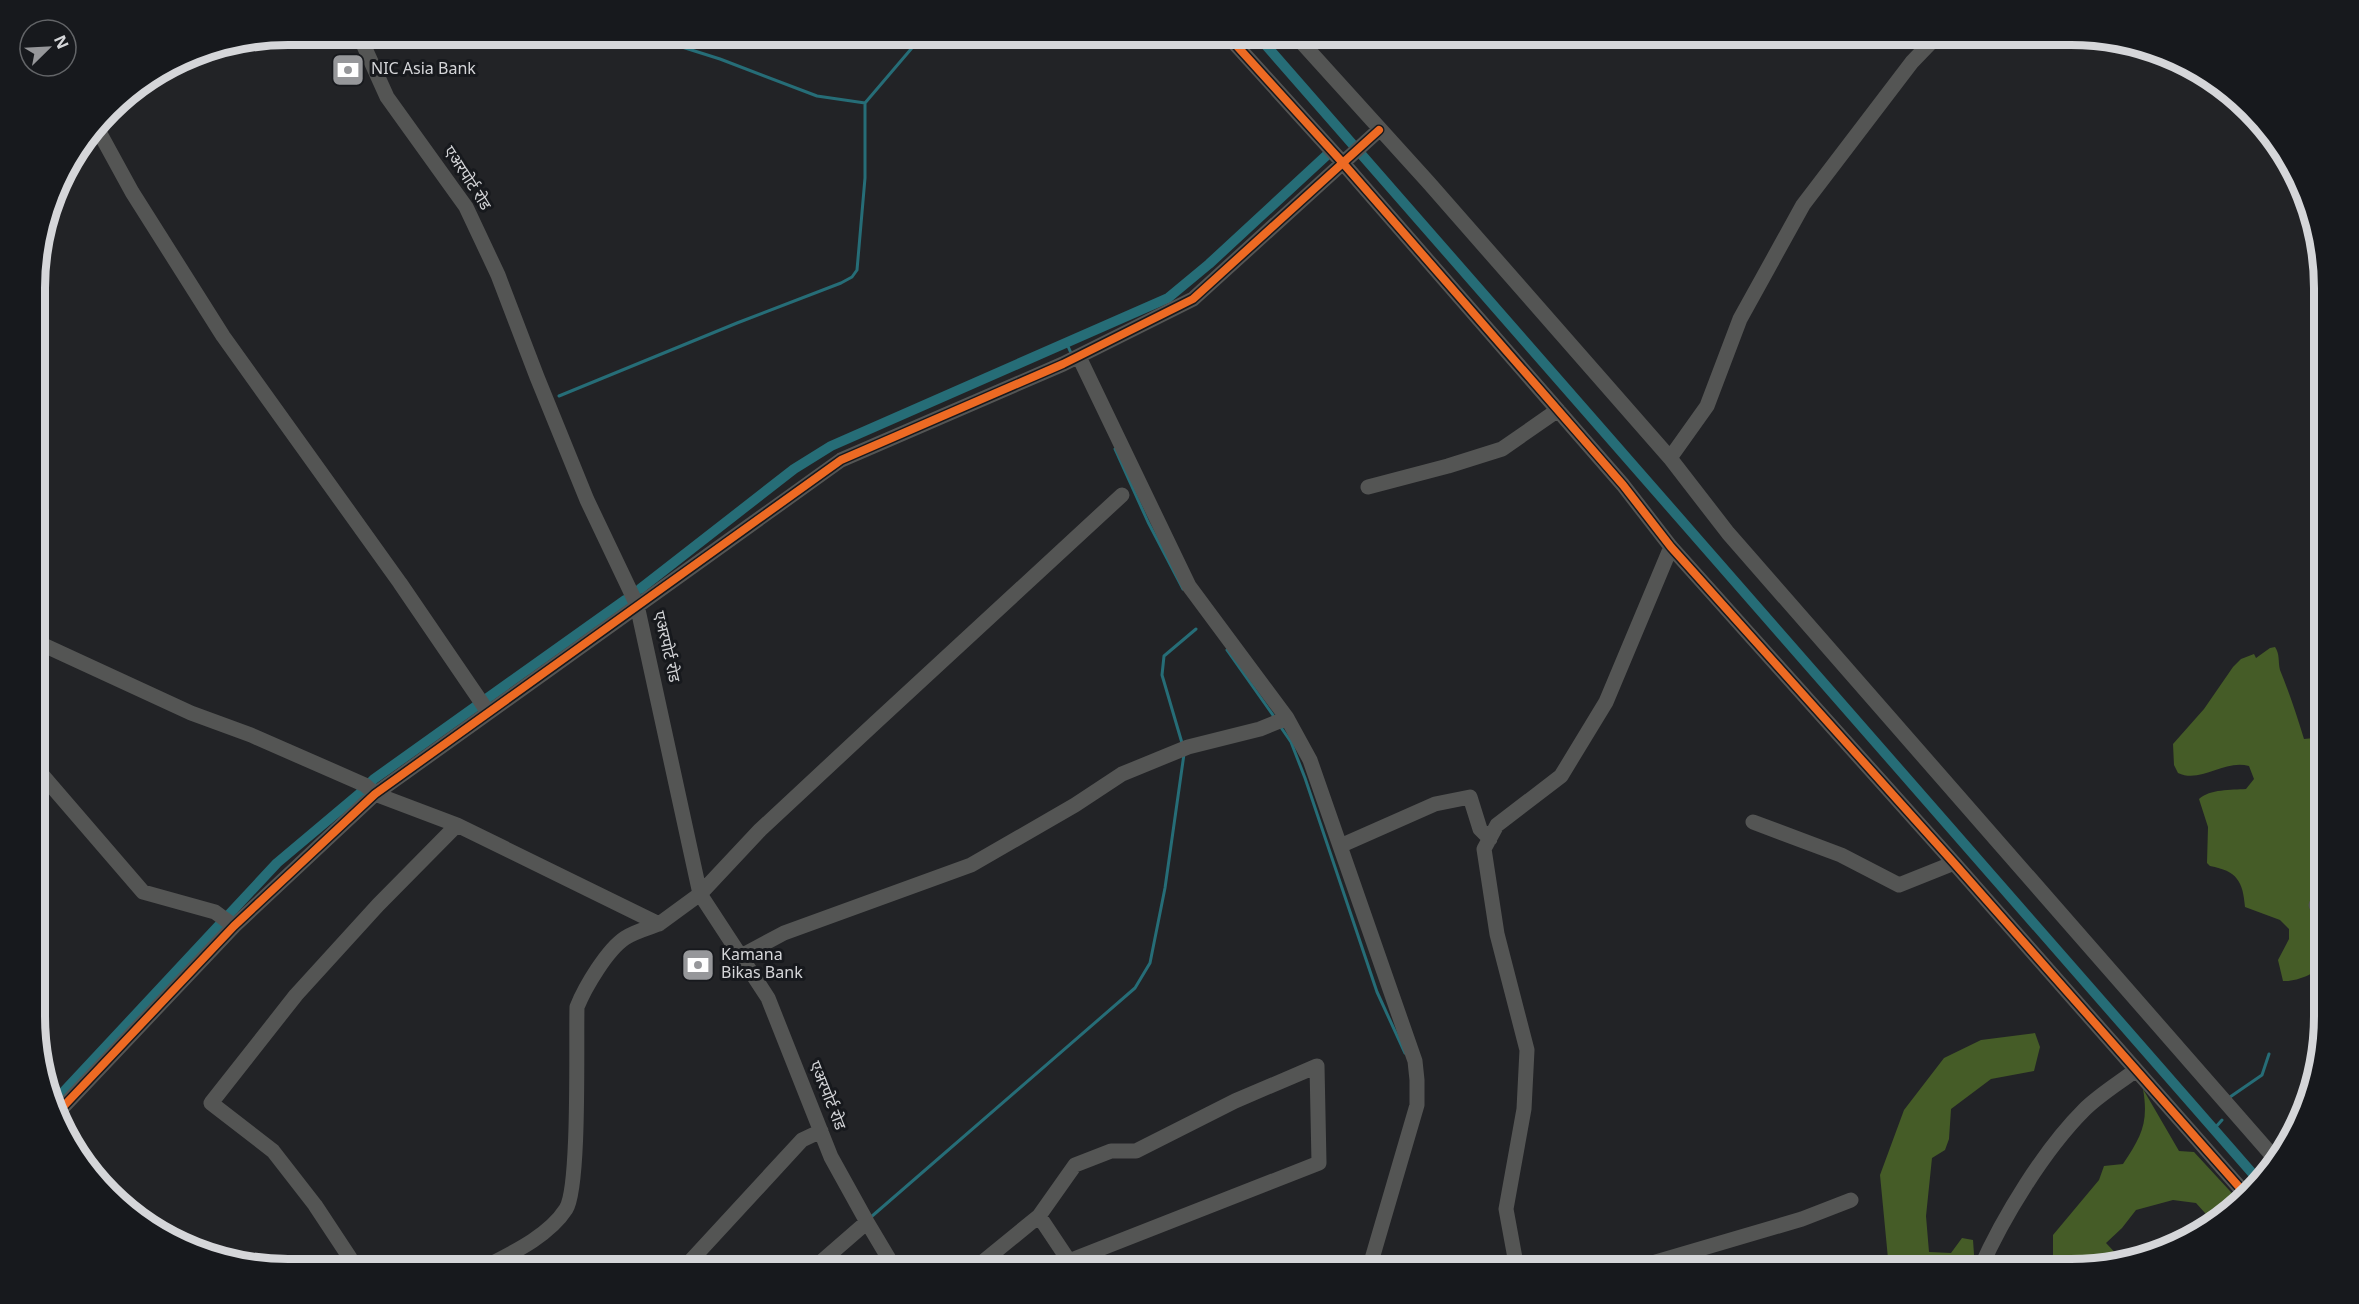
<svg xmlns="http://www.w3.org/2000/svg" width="2359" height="1304" font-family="Georgia,'Noto Sans Devanagari',serif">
<rect width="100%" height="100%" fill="#222326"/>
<!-- forest -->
<path fill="#455c27" d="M2275,647C2280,654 2278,662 2280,670C2289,692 2297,716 2304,739L2324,737V910H2317C2316,920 2311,934 2314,943C2315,949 2322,954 2322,960C2321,974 2294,982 2283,981L2278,960L2289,939V929L2280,920L2245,907C2243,881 2237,871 2210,866L2207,863L2208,827L2199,799C2210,789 2231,790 2246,789L2254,779L2249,766C2224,759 2201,784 2178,773L2174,765L2173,744L2204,709L2233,667L2241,659L2254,654L2256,658L2270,648Z
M2035,1033L2040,1047L2034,1071L1991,1079L1951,1109L1949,1139L1945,1150L1932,1158L1926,1216L1929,1252L1951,1253L1962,1238L1973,1240L1975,1269H1889L1880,1175L1904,1110L1944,1058L1981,1040Z
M2143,1089L2179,1151L2194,1152L2241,1203L2214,1223L2196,1203L2173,1200L2136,1210L2122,1228L2106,1243L2121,1259L2087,1269H2053V1235L2099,1180L2104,1166L2123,1164C2141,1137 2149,1123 2143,1089Z"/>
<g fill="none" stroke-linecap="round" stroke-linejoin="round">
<!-- stream -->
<path stroke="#266d77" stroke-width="3" d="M644,35L720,59L817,96L865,103L923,35
M371,41L387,35
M1067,344L1071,353
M559,396L737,323L841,283L852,277L857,270L865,178V103
M1115,449L1148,522L1183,589
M1227,650L1275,718
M1280,726L1291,742L1305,778L1377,992L1405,1053
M1182,743L1162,675L1164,656L1196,629
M2230,1097L2262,1075L2269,1054
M2214,1129L2222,1120
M871,1217L1135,988L1150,963L1165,888L1184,754"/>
<!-- canal -->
<path stroke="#266d77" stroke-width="10" d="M1257,35L2260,1182
M640,589L794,469L831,446L1168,298L1209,264L1328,154
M56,1100L277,863L359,794L374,779L625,600"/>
<!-- minor -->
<path stroke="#545554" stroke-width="15" d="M359,35L387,97L466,207L498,275L537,377L587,500L637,605L700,894L768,998L831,1157L867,1222L895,1269
M1227,35L1342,162L1623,485L1671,547L1954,863L2248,1197
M1295,35L1429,183L1670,458L1728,533L2277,1161
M97,128L132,192L223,336L400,583L488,712
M1079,357L1189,586L1287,718L1310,760L1415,1061L1417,1080V1105L1369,1269
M1670,458L1707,406L1740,319L1803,205L1912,62L1938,35
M1368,487L1448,466L1502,449L1558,410
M37,642L191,713L251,735L365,785L375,794L457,825L659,924L700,894L760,830L875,723L1122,495
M37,769L143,892L215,912L234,926
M1753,822L1841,855L1899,885L1954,863
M1340,846L1435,804L1470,797L1480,829L1490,839
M2316,905H2324
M741,956L784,933L971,865L1075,805L1122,774L1188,747L1260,729L1287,718
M2324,970L2321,971L2324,1006
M60,1110L234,926L375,794L841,460L1063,364L1193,299L1379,130
M348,1269L350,1258L315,1205L273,1151L211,1103L296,995L378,905L457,825
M481,1269C510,1254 548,1237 566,1209C580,1187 576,1042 577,1007C585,987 607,950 625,938C634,932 648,928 659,924
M683,1269L802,1140L821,1131
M813,1269L867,1222
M974,1269L1039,1216L1075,1165L1111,1151H1136L1235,1101L1317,1066L1319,1163L1069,1261L1039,1216
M1289,1269L1292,1268
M1517,1269L1506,1209L1524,1109L1527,1050L1497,934L1484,849L1497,825L1561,776L1606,702L1671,547
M1632,1269L1802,1219L1851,1200
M1980,1269C2003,1217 2044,1150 2084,1110C2099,1095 2119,1083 2136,1070"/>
<defs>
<path id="cycleway" d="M1227,35L1342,162L1623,485L1671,547L1954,863L2248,1197
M60,1110L234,926L375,794L841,460L1063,364L1193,299L1379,130"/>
</defs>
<!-- cycleway casing -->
<use href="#cycleway" stroke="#17191d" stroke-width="11"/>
<!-- cycleway -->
<use href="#cycleway" stroke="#ed6a23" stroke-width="8"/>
</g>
<!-- icons -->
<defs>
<symbol id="bank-square" viewBox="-11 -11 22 22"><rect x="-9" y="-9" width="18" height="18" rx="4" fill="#96979a" stroke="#17191d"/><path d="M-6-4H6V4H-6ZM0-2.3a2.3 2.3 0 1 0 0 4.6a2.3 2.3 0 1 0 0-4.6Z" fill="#fff"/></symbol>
</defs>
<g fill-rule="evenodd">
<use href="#bank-square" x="329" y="51" width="38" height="38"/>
<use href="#bank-square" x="679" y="946" width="38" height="38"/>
</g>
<g text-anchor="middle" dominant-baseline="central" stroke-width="6" stroke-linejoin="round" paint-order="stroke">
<!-- poi labels -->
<g font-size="16" fill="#d5d6d9" stroke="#17191d" text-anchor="start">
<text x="371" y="70">NIC Asia Bank</text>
<text x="721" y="956">Kamana<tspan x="721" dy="18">Bikas Bank</tspan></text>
</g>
<!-- street labels -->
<g font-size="16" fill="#d5d6d9" stroke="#17191d">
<text transform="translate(466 179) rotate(57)">एअरपोर्ट रोड</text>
<text transform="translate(665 647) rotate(77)">एअरपोर्ट रोड</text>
<text transform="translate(826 1096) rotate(68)">एअरपोर्ट रोड</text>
</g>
</g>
<!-- crop -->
<path d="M0 0H2359V1304H0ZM288 45H2071A243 243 0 0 1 2314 288V1016A243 243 0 0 1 2071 1259H288A243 243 0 0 1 45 1016V288A243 243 0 0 1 288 45Z" fill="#17191d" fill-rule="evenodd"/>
<path fill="none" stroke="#d5d6d9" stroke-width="8" d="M288 45H2071A243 243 0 0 1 2314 288V1016A243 243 0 0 1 2071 1259H288A243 243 0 0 1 45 1016V288A243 243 0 0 1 288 45Z"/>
<!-- north arrow -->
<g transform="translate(48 48) rotate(66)"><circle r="28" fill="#17191d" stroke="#636568" stroke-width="1.5"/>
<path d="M0-4.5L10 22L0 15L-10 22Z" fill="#96979a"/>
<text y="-9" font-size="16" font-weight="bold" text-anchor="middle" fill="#d5d6d9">N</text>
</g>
</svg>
